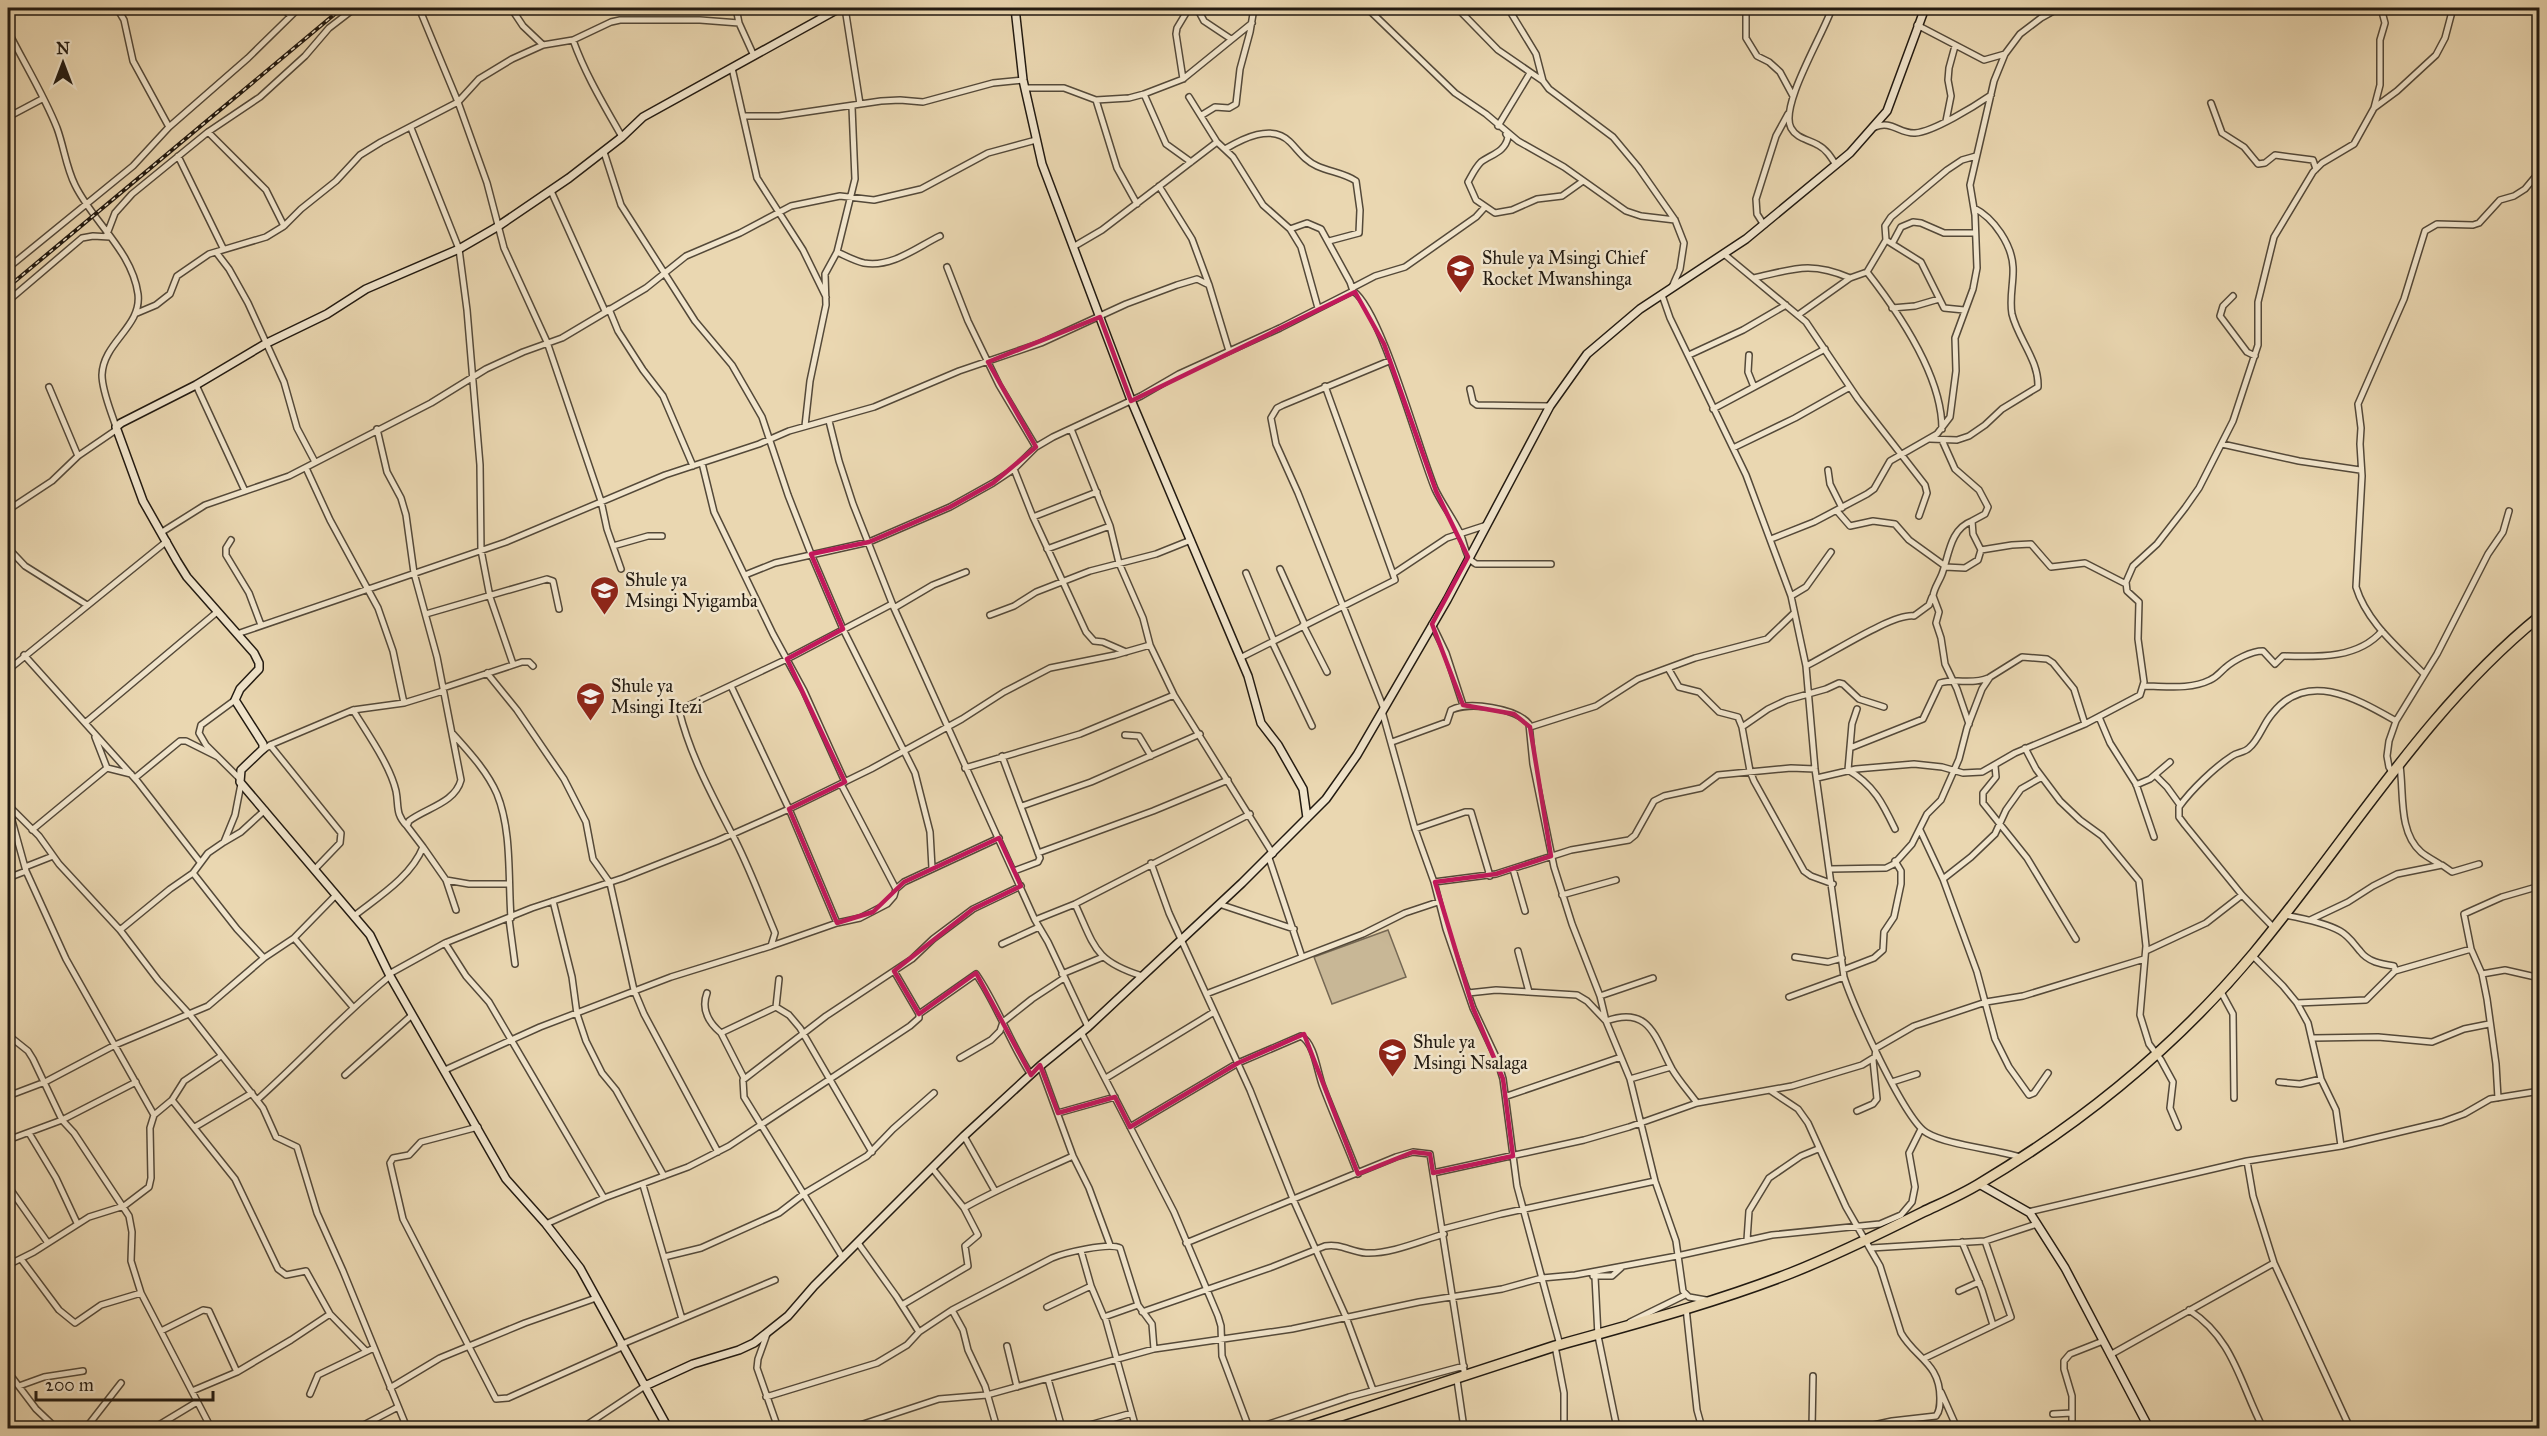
<svg xmlns="http://www.w3.org/2000/svg" width="2547" height="1436" font-family="'IM FELL Great Primer',serif">
<rect width="100%" height="100%" fill="#ead7b1"/>
<filter id="stains"><feTurbulence type="fractalNoise" baseFrequency=".00333" numOctaves="4"/><feColorMatrix values="0 0 0 0 .2 0 0 0 0 .09 0 0 0 0 .02 0 0 0 .5 -.17"/></filter>
<radialGradient id="worn" r=".72"><stop offset=".6" stop-color="#630" stop-opacity="0"/><stop offset="1" stop-color="#630" stop-opacity=".3"/></radialGradient>
<!-- green -->
<path fill="#c8b796" stroke="#756854" stroke-width="1.5" d="M1388,930L1406,977L1332,1004L1314,957Z"/>
<g fill="none" stroke-linecap="round" stroke-linejoin="round">
<defs>
<path id="street" d="M117,8L124,20L133,61L169,127
M284,8L290,16
M419,8L458,102L487,183L504,248L547,342L601,501L607,529L621,569
M511,8L523,26L543,45
M736,8L739,23L754,56
M845,8L860,104
M1197,8L1204,21L1231,39
M1367,8L1455,93L1486,114L1518,141L1564,167L1626,211L1641,216L1675,220
M1457,8L1498,50L1543,81
M1508,8L1536,54L1543,81L1549,89L1613,137L1638,167L1675,220L1684,243L1680,269L1672,287
M1746,8V38L1757,56L1769,62L1780,72L1793,96
M1832,8C1824,33 1779,106 1791,128C1797,139 1808,139 1818,145C1826,149 1831,157 1836,165
M1917,25L1984,60L2005,54
M8,31C24,63 44,95 57,128C64,147 66,167 75,185C93,222 132,251 138,294C142,327 103,342 102,375C102,391 111,411 116,427
M573,40C586,76 604,105 622,137
M732,68L757,178L803,250L826,297
M1183,79L1176,34L1177,28L1189,8
M1025,88H1064L1096,100L1129,98L1144,94L1183,79L1252,23
M1144,94L1166,144L1191,162
M1189,97L1217,142L1233,157L1263,205L1290,229L1307,223L1321,229L1350,282L1353,291
M1096,100L1117,168L1137,204
M2211,103L2222,133L2244,147L2258,164L2265,163L2275,155L2313,160L2316,169
M2374,108L2380,85V40L2385,23L2381,8
M1202,115L1215,107L1229,108L1236,104L1240,69L1250,32L1254,8
M744,116H779L881,101L900,100L923,102L993,83L1023,80
M8,117L42,99
M1946,121L1951,96L1948,80L1949,68L1955,46
M1498,126L1530,73
M1875,127C1891,120 1900,134 1915,133C1933,132 1975,106 1991,95
M411,128L459,249L467,310L480,465L481,550L490,597L513,664
M208,132L266,190L284,226
M1506,134L1508,137C1505,152 1492,154 1481,162C1475,168 1472,175 1468,182L1476,200L1495,213L1512,210L1537,199L1562,196L1583,181
M1225,149C1242,139 1272,123 1290,142C1299,151 1304,160 1317,166C1330,172 1344,173 1356,181L1360,210L1359,233L1329,241
M604,152L621,205L695,321L732,365L762,417L788,495L811,554L843,629L915,773L930,832L932,868
M178,156L223,248
M1159,186L1192,239L1209,285L1229,351
M551,191L605,311
M1764,225L1757,214L1756,199L1776,136L1788,114
M1290,229L1301,247L1318,308
M107,234L115,213L132,194L208,132L260,97L305,56L329,28L355,8
M1886,240L1921,262L1944,308L1964,310
M1893,242L1901,227L1913,222L1921,223L1944,233H1975
M1073,247L1102,230L1217,142
M216,252L229,269L248,303L284,382L297,428L315,462
M837,252C846,256 855,261 864,263C892,268 917,247 940,236
M1724,254L1806,322L1858,399L1925,485L1927,493L1919,516
M947,267L968,321L999,385L1036,447
M8,268L133,166L169,127L248,58L299,8
M1867,272C1899,313 1942,376 1942,429
M1754,278C1794,269 1810,261 1850,278
M1352,288L1375,276L1405,267L1476,217L1485,207
M1662,295L1670,318L1746,475L1791,596L1806,666L1815,769L1844,977C1852,1004 1905,1121 1927,1133C1947,1145 1994,1149 2020,1157
M2233,296L2223,306L2220,316L2247,352L2255,356
M8,301L82,238L93,236L110,237
M1892,308L1915,306L1939,299
M609,309L618,331L643,370L663,396L693,466
M137,313L156,305L170,294L177,276L209,254L266,237L284,226L301,209L336,181L360,155L381,142L458,102L479,79L512,59L543,45L573,40L611,22L620,20H700L739,23
M1798,315L1850,278L1867,272L1886,240L1885,226L1891,217L1947,170L1962,160L1976,156
M1689,355L1743,330L1786,305
M1749,355L1748,372L1754,387
M196,385L245,491
M1325,386L1393,574
M49,387L78,456
M1470,389L1473,402L1477,405L1550,406
M1713,409L1825,349
M829,421L839,461L853,504L894,608L1035,920L1048,942L1088,1027
M805,426L810,381L826,305L825,274L837,252L855,179L852,107
M1071,429L1110,526L1119,563L1143,618L1150,645
M1930,439L1957,440L1969,436L1985,425L2002,409L2038,387C2039,360 2018,339 2012,314C2009,298 2014,282 2013,267C2012,245 1994,218 1974,208
M1942,440L1955,469L1979,490L1988,507L1985,514L1972,521L1973,534L1981,550L1978,560L1965,568L1945,567
M2222,444L2299,461L2360,470
M1733,448L1795,418L1850,387
M702,463L714,512L773,634L804,691L845,782
M306,468L330,520L378,608L393,651L404,703
M1014,469L1033,517L1086,632L1094,641L1103,642L1126,652
M1828,470L1830,484L1842,508
M8,510L52,481L78,456L116,430
M1837,511L1850,526L1873,521L1895,524L1909,540L1945,566
M1033,517L1097,492
M162,532L205,505L289,476L431,403L486,369L523,352L562,338L646,288L686,256L740,233L791,206L840,196L874,200L921,189L988,153L1036,140
M1771,539L1814,522L1867,494L1874,489L1890,461L1937,434L1950,417L1956,371L1955,338L1973,289L1977,268L1975,215L1970,185L1994,81L2005,54L2020,34L2041,18L2059,8
M231,540L226,548V555L249,593L261,625
M613,546L648,536H662
M8,548L25,566L87,605
M1047,549L1110,526
M1981,550L2012,545L2031,544L2051,567L2085,563L2126,584
M1280,569L1305,625
M1246,573L1274,641
M745,575L775,563L869,542L950,507L993,483L1014,469L1036,447L1053,437L1141,396L1179,374L1280,328L1353,291C1381,309 1419,451 1435,489C1442,504 1453,518 1460,533C1465,544 1465,558 1476,564H1551
M1791,596L1806,587L1831,552
M894,608L933,585L966,572
M426,614L547,579L553,581L559,609
M990,615L1014,606L1036,592L1090,571L1156,554L1191,540
M1432,624L1446,653L1463,705
M1303,625L1327,672
M237,634L506,542L665,475L759,444L789,431L874,407L959,371L1041,343L1126,304L1177,285L1197,279L1209,285
M1272,642L1312,726
M24,655L138,782L200,862
M1240,658L1395,580L1393,574L1447,538L1487,525
M1806,666C1831,654 1893,613 1914,616L1929,605L1932,597
M1668,668L1679,687L1699,692L1719,712L1738,717L1742,727
M8,670L167,541
M487,673L517,710L564,779L586,822L593,859L610,883L634,990L644,1014L718,1152
M2424,674C2399,648 2367,623 2356,587L2362,476L2360,444L2361,428L2358,404L2404,299L2425,231L2437,224L2473,225L2479,223L2500,200L2514,196L2525,189L2540,171
M731,686L789,809L837,923
M2144,686C2165,686 2190,690 2210,680C2217,677 2219,673 2225,668C2234,660 2251,651 2263,651L2275,664L2283,656C2317,657 2358,659 2382,631
M443,688L522,662H529L533,666
M235,700L201,725L199,733L206,745L239,778
M1384,709L1298,493L1276,444L1271,418L1277,408L1283,405L1389,361
M1857,709L1852,724L1848,770C1874,785 1883,804 1895,829
M353,710C367,733 390,765 396,791C399,806 395,814 407,826
M1382,711L1415,829L1434,882L1446,929L1473,1008L1497,1059L1503,1079L1517,1186L1560,1345
M2099,717L2110,743L2136,784L2154,837
M85,723L217,612
M1969,724L1957,689L1945,664L1941,638L1936,623L1939,612L1933,596C1934,588 1939,582 1942,574C1949,555 1950,529 1972,521
M1530,727L1596,706L1638,679L1695,658L1767,639L1794,613
M453,734C469,752 487,771 497,794C512,831 508,878 511,918
M1125,735L1139,736L1151,756
M1392,742L1447,722L1451,710C1469,701 1516,708 1529,724L1533,764L1554,867L1572,924L1600,996L1606,1021L1630,1079L1655,1181L1676,1241L1683,1291L1689,1297L1706,1300
M270,745L341,833L340,843L315,869
M1850,748L1923,719L1940,683C1956,678 1973,685 1988,678
M2025,748L2036,769L2060,801L2080,820L2102,836L2139,881L2146,946L2140,1015L2149,1044L2161,1060L2173,1082L2170,1108L2178,1127
M262,751L270,745L353,710L404,703L443,691
M1002,756L1040,858L1038,862L1014,871
M1995,766L1996,777L1983,793V803L2027,858L2076,939
M2400,766C2404,792 2398,832 2421,852C2427,857 2435,861 2441,865
M107,768L131,774
M965,768L1080,734L1174,695
M2393,774L2389,767L2387,756L2389,741L2396,721L2437,654L2488,554L2503,532L2509,511
M2155,775L2167,787L2180,805
M135,778L180,741H186L218,757
M1817,778L1856,769L1914,764L1942,767L1963,773L1982,772L2015,753L2085,724L2140,695L2144,682L2138,639L2139,602L2127,591L2126,582L2133,566L2157,544L2185,508L2199,488L2233,421L2258,345V302L2274,237L2313,172L2322,163L2354,144L2374,108L2397,91L2436,55L2445,38L2453,8
M841,784L896,889
M2136,785L2150,779L2170,762
M8,805L39,836L59,864L120,930L158,980L190,1015L263,1108L276,1137L297,1147L317,1213L343,1271L407,1428
M8,806L26,871L66,959L154,1115
M1022,806L1091,782L1200,734
M1415,829L1465,812H1471L1490,876
M32,830L107,768L95,737
M1920,830L1943,879L1977,972L1995,1039L2009,1067L2029,1095L2034,1093L2048,1073
M224,842L241,832L265,810
M423,847L446,880L456,910
M1038,853L1153,811L1228,780
M1269,858L1302,957
M1151,863L1169,913L1250,1090L1293,1199L1346,1317L1373,1390
M25,867L53,856
M1513,869L1525,911
M1831,869L1886,868L1894,864L1912,844L1927,814L1941,800L1959,759L1967,728L1982,689L1990,677L2022,657L2047,659L2053,663L2074,689L2085,724
M193,873L237,929L264,958
M8,878L26,871
M1943,879L1971,857L1995,834L2006,810L2021,789L2042,777
M446,880L469,884H508
M1434,882L1496,874L1571,850L1629,840L1635,835L1654,801L1664,796L1701,788L1718,775L1791,768L1815,769
M1833,884L1811,876L1804,871L1754,781L1750,771L1742,727L1768,709L1787,700L1826,689L1839,683L1843,684L1859,699L1884,707
M1562,895L1616,880
M553,901L572,977L577,1014L586,1041L602,1073L616,1090L664,1176
M1075,904C1095,947 1094,961 1142,976
M1219,904L1294,929
M2285,915C2301,918 2326,923 2340,931C2349,936 2353,943 2360,951C2368,962 2381,964 2394,966L2395,971
M354,916C378,897 411,877 423,847L407,826L409,821C426,808 455,803 461,780L437,657L414,573L406,515L401,498L387,472L377,429
M509,919L515,964
M1035,920L1075,904L1250,814
M2310,920L2348,902L2373,886L2397,874L2442,865L2452,872L2479,864
M2274,928L2242,895L2185,825L2179,817V807C2191,790 2215,767 2232,756C2237,752 2244,753 2249,748C2259,740 2263,724 2272,714C2307,669 2357,699 2396,721
M120,930L170,889L193,873L208,853L224,842L235,815L241,784
M294,938L352,1006
M445,943L466,976L489,1002L604,1198
M1002,944L1039,927
M771,946L775,933L773,928C760,897 748,864 732,834C711,793 690,755 679,710L787,659L892,604
M1518,951L1529,992
M2146,951L2206,923L2242,895
M2252,955L2283,986L2297,1003L2308,1023L2321,1079L2336,1110L2341,1146
M1795,957L1828,962L1842,958
M1843,970L1874,958L1883,950L1884,932L1894,917L1901,884V871L1895,861
M389,974L445,943L532,908L623,878L717,841L789,809L871,769L962,719L1004,692L1050,668L1115,655L1150,645L1174,695L1273,854
M1062,974L1103,957
M2482,974L2505,970L2540,978
M2220,990L2233,1014L2234,1098
M707,993C701,1009 708,1022 721,1033
M1468,993L1496,990L1577,995L1587,1001L1606,1021C1650,1005 1655,1038 1672,1069C1679,1081 1689,1092 1697,1103
M1206,994L1363,934L1405,913L1438,902
M1600,996L1653,978
M1789,997L1844,977
M2297,1003L2366,1000L2395,971L2471,949
M776,1007L779,979
M919,1014L976,974C998,1006 1010,1043 1031,1075
M1081,1032L1174,1212L1218,1316L1221,1326L1222,1356L1249,1428
M8,1035L28,1051L33,1059L62,1120L74,1133L129,1216L132,1232L131,1261L141,1293L211,1428
M2313,1038L2378,1037L2432,1042L2464,1029L2489,1024
M960,1058L991,1040L1000,1031L1003,1022L1032,999L1064,978
M1040,1066L1073,1156L1089,1188L1110,1245
M445,1070L540,1027L671,977L771,946L837,923L860,918L887,904L894,896L896,889L904,882L999,838
M345,1075L412,1015
M744,1078L721,1033L776,1007L789,1015L800,1028L872,1152
M1106,1078L1214,1012
M1630,1079L1671,1067
M1892,1082L1917,1074
M2279,1082L2300,1084L2321,1079
M1771,1091L1798,1109L1808,1123L1846,1207L1880,1266L1901,1333C1915,1358 1940,1363 1940,1398C1940,1405 1940,1411 1936,1416L1892,1421L1860,1428
M8,1096L45,1082L115,1045L208,1006L264,958L294,938L336,895
M1507,1096L1621,1057
M2498,1098L2496,1064L2487,999L2482,974L2471,949L2464,914L2502,897L2540,886
M172,1100L235,1179L278,1269L286,1275L306,1271L330,1314L291,1340L237,1372L192,1391
M257,1100C303,1059 342,1015 390,976
M1857,1111L1873,1104L1877,1099L1873,1060
M1058,1113L1115,1097
M195,1127L252,1093
M478,1127L421,1142L409,1155L393,1158L390,1163L403,1219L496,1399L508,1398L622,1347
M1130,1127L1238,1063L1301,1036C1315,1044 1317,1072 1323,1087C1334,1116 1347,1145 1358,1174
M29,1133L56,1178L77,1223
M964,1136L995,1191
M8,1140L62,1120L136,1082
M2247,1161L2253,1196L2274,1263L2350,1428
M1433,1173L1584,1140L1629,1127L1697,1103L1792,1086L1862,1065L1875,1057L1876,1048L1914,1026L1986,1002L2023,996L2144,959
M643,1185L682,1319
M8,1186L48,1243
M964,1208C999,1188 1036,1173 1073,1156
M2028,1212L2247,1161L2341,1146L2442,1122L2464,1114L2490,1099L2540,1091
M546,1224L604,1198L688,1167L729,1146L910,1026L919,1018V1014L894,971
M1443,1229L1501,1214L1655,1181
M1747,1240L1749,1211L1769,1178L1801,1156L1818,1149
M1962,1242L1982,1290L1993,1325
M858,1243L896,1296L919,1332
M1186,1243L1396,1157L1413,1152L1430,1154L1465,1377
M1871,1248L1985,1241L2037,1224
M1081,1251L1091,1286L1104,1317L1138,1305
M664,1257L701,1248L779,1213L805,1193L867,1156L893,1129L934,1093
M843,1258L744,1097L743,1080L826,1016L912,959L933,939L973,909L1021,886
M21,1259L59,1310L75,1323L101,1305L141,1293
M8,1265L34,1252L89,1217L124,1206L149,1187L151,1178L150,1128L154,1115L172,1100L184,1081L221,1056
M1593,1276H1612L1622,1267
M1595,1277L1598,1336L1617,1428
M1959,1291L1979,1282
M902,1305L968,1266L965,1246L978,1235L964,1208L932,1168
M1047,1307L1091,1286
M1686,1308L1697,1410L1702,1428
M952,1310L963,1330L968,1350L985,1386L997,1428
M2189,1310C2234,1339 2240,1384 2263,1428
M1142,1312L1272,1267L1325,1246C1340,1243 1351,1252 1366,1253C1391,1254 1420,1241 1444,1234
M330,1314L366,1351
M1105,1317L1136,1428
M1630,1322L1685,1295
M161,1331L203,1310L209,1311L237,1372
M767,1334L758,1359L757,1368L778,1428
M620,1345L775,1280
M1007,1346L1017,1387
M1555,1346L1564,1393V1428
M2110,1355L2274,1263
M1925,1358L2011,1317L1985,1241
M8,1372L36,1409L56,1428
M1048,1379L1062,1428
M1457,1380L1464,1428
M19,1386L44,1377L83,1371
M390,1388L440,1358L525,1323L596,1298
M1941,1392L1957,1428
M310,1394L318,1375L374,1348
M766,1397L877,1363L907,1345L919,1332L952,1310L1052,1258C1064,1253 1109,1242 1120,1248L1138,1305L1152,1324L1154,1349
M2053,1414L2072,1413
M86,1428L121,1383
M154,1428L197,1402
M358,1428L398,1407
M582,1428L645,1386
M851,1428L939,1399L987,1395L1154,1349L1292,1329L1419,1302L1502,1289L1542,1278L1575,1275L1677,1256L1772,1235L1880,1224L1901,1215L1912,1202L1915,1187L1909,1153L1921,1129
M1079,1428L1132,1413
M1257,1428L1349,1397L1464,1366
M1812,1428L1813,1376
M2072,1428V1396L2064,1369V1361L2070,1354L2103,1341"/>
<path id="secondary" d="M1015,8L1023,80L1042,164L1131,400L1248,676L1261,723L1278,745L1303,789L1307,818
M1979,1184L2030,1213L2065,1268L2149,1428
M645,1386L693,1364L739,1350L754,1343L788,1316L814,1286L964,1136L1040,1066L1088,1027L1242,883L1326,799L1357,755L1447,600L1550,406L1587,354L1640,309L1746,239L1850,153L1887,111L1925,8
M668,1428L580,1268L546,1224L506,1179L390,976L370,935L240,782L241,770L263,749V744L235,700L240,689L259,669V663L254,653L187,577L177,561L143,501L116,427L121,423L196,385L265,344L327,314L366,289L459,249L497,227L569,178L622,137L643,117L840,8"/>
<path id="highway" d="M1304,1428L1555,1346C1634,1324 1714,1303 1791,1273C1836,1255 1879,1234 1923,1212C1942,1203 1961,1195 1979,1184C2082,1123 2177,1045 2254,953C2348,840 2425,709 2540,616"/>
</defs>
<!-- street casing -->
<use href="#street" stroke="#544939" stroke-width="8"/>
<!-- secondary casing -->
<use href="#secondary" stroke="#221a11" stroke-width="10"/>
<!-- highway casing -->
<use href="#highway" stroke="#221a11" stroke-width="12"/>
<!-- street -->
<use href="#street" stroke="#f1e5cc" stroke-width="5"/>
<!-- secondary -->
<use href="#secondary" stroke="#f1e5cc" stroke-width="7"/>
<!-- highway -->
<use href="#highway" stroke="#ead7b1" stroke-width="9"/>
<defs>
<path id="rail" d="M8,287L342,8"/>
</defs>
<!-- rail casing -->
<use href="#rail" stroke="#221a11" stroke-width="4"/>
<!-- rail -->
<use href="#rail" stroke="#f1e5cc" stroke-width="1.5" stroke-dasharray="4.5" stroke-linecap="butt"/>
</g>
<!-- marked area -->
<path fill="none" stroke="#c2185b" stroke-width="4.5" stroke-linejoin="round" d="M1355,292L1384,344L1436,491L1468,557L1432,624L1463,705L1514,714L1530,727L1551,856L1496,874L1435,882L1473,1008L1503,1079L1513,1156L1433,1173L1430,1154L1413,1152L1358,1174L1304,1034L1238,1063L1130,1127L1115,1097L1058,1113L1040,1065L1031,1075L976,973L919,1014L894,971L973,909L1021,886L999,838L904,882L873,912L837,923L789,809L845,782L787,659L843,629L811,554L869,542L950,507L993,483L1036,447L988,362L1100,317L1131,401Z"/>
<!-- icons -->
<defs>
<symbol id="school-pin" viewBox="-11 -11 22 30"><path d="M0 17L-7.5 6A9.5 9.5 0 1 1 7.5 6Z" fill="#8f2418" stroke="#f1e5cc"/><path d="M0-5L7-2L0 1L-7-2ZM-4 1L0 2.5L4 1V4Q0 6-4 4Z" fill="#fff"/></symbol>
</defs>
<g fill-rule="evenodd">
<use href="#school-pin" x="1444" y="252" width="33" height="45"/>
<use href="#school-pin" x="588" y="574" width="33" height="45"/>
<use href="#school-pin" x="574" y="680" width="33" height="45"/>
<use href="#school-pin" x="1376" y="1036" width="33" height="45"/>
</g>
<g text-anchor="middle" dominant-baseline="central" stroke-width="5" stroke-linejoin="round" paint-order="stroke">
<!-- poi labels -->
<g font-size="18" fill="#221a11" stroke="#f1e5cc" text-anchor="start">
<text x="1482" y="258">Shule ya Msingi Chief<tspan x="1482" dy="21">Rocket Mwanshinga</tspan></text>
<text x="625" y="580">Shule ya<tspan x="625" dy="21">Msingi Nyigamba</tspan></text>
<text x="611" y="686">Shule ya<tspan x="611" dy="21">Msingi Itezi</tspan></text>
<text x="1413" y="1042">Shule ya<tspan x="1413" dy="21">Msingi Nsalaga</tspan></text>
</g>
</g>
<!-- margin -->
<rect width="2547" height="1436" fill="none" stroke="#ead7b1" stroke-width="30"/>
<rect x="9" y="9" width="2529" height="1418" fill="none" stroke="#221a11" stroke-width="3"/>
<rect x="15" y="15" width="2517" height="1406" fill="none" stroke="#221a11" stroke-width="1.5"/>
<!-- north arrow -->
<g transform="translate(63 63)" stroke="#f1e5cc" stroke-width="4.5" paint-order="stroke">
<path d="M0-4.5L10 22L0 15L-10 22Z" fill="#221a11"/>
<text y="-9" font-size="16" font-weight="bold" text-anchor="middle" fill="#221a11">N</text>
</g>
<!-- scale -->
<path d="M36 1391v9h177v-9" fill="none" stroke="#221a11" stroke-width="3"/>
<text x="45" y="1391" font-size="18" fill="#221a11" stroke="#f1e5cc" stroke-width="4.5" paint-order="stroke">200 m</text>
<rect width="100%" height="100%" filter="url(#stains)"/>
<rect width="100%" height="100%" fill="url(#worn)"/>
</svg>
